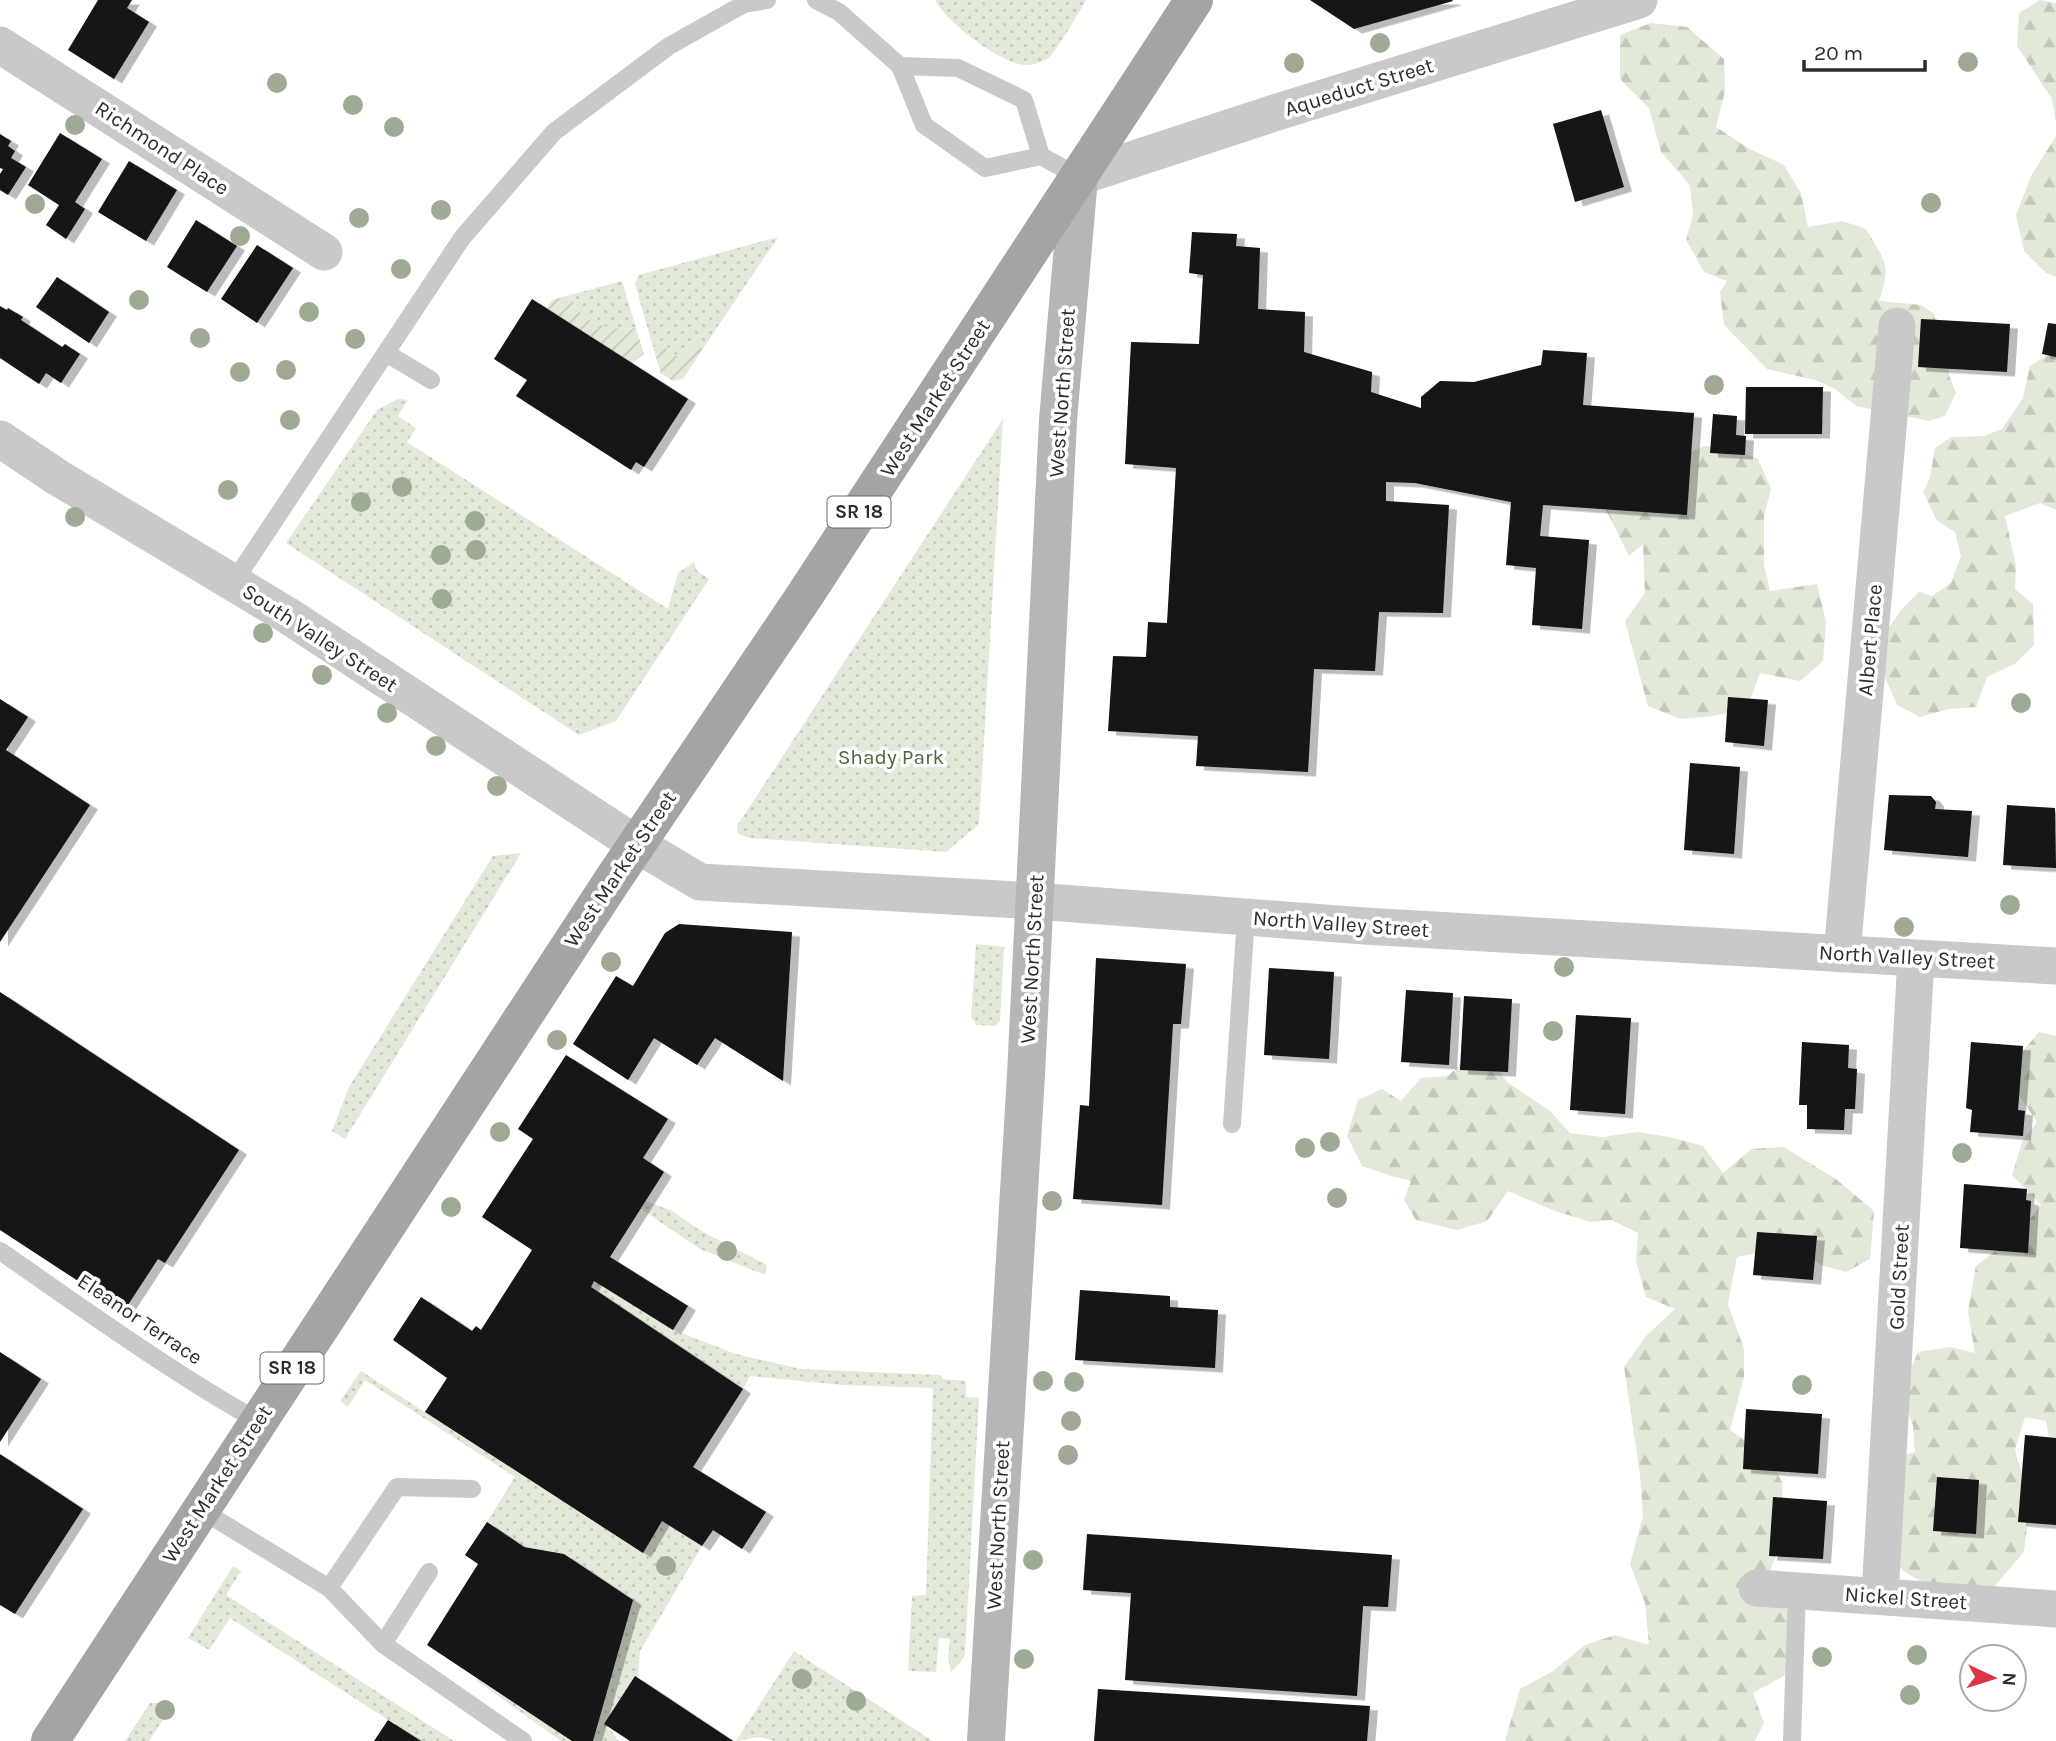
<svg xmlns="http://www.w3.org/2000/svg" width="2056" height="1741" font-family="Karla,sans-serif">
<defs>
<pattern id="grass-dots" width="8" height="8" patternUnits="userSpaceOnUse" patternTransform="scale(1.75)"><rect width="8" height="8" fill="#e2e9d9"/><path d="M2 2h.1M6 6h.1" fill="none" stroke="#c2c8ba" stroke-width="1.8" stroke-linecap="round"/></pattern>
<pattern id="forest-firs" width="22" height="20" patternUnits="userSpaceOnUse" patternTransform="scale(1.75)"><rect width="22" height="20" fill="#e2e9d9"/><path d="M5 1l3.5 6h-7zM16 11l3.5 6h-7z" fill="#c2c8ba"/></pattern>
<pattern id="garden-furrows" width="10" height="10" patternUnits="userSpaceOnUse" patternTransform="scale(1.75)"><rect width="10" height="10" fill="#e2e9d9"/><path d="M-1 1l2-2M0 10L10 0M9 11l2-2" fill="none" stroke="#c2c8ba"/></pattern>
<filter id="shadow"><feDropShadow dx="8" dy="4.5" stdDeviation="0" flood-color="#0004"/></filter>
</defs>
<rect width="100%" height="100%" fill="#fff"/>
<!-- grass -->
<path fill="url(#grass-dots)" d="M935,0H1086C1079,12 1056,53 1047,59C1042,62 1032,65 1026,65C1002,65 945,21 935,0Z
M778,237L702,350L700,342H693L686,353L676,356L662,345L653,347L635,284L639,275Z
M622,281L636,328C607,331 581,324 570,295Z
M398,399L408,400L398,416L416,428L407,442L668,609L678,573L694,562L697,571L709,579L616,721L579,735L286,543L377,410Z
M1003,419L979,824L946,852L750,838L738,834L737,826Z
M521,853L345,1139L332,1131L349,1087L493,856Z
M976,944L1004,947L1000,1021L995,1026L976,1025L971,1017Z
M646,1201L672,1211L701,1231L767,1265L765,1275L700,1249L641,1209Z
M594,1281L673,1330L736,1354L800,1369L940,1375L943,1379L966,1381V1397L979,1398L965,1655L959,1664L951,1672L948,1658L950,1639L939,1638L936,1672L908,1671L912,1596L926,1595L933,1388L844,1385L750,1376L743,1389L591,1287Z
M361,1371L642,1552L662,1521L702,1546L640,1651L638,1678L635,1677L605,1724L619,1741H593L633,1600L564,1554L524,1547L487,1522L515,1477L365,1380L348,1407L340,1401Z
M233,1566L241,1571L226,1595L454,1741H421L230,1618L209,1650L188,1638Z
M794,1651L933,1741H775L759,1737L736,1741Z
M477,1678L572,1741H561L476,1680Z
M150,1703H174L149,1741H125Z"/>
<!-- forest -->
<path fill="url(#forest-firs)" d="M2040,0L2056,3V123L2052,99L2017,46L2019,13Z
M1651,23L1687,27L1724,59L1725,91L1716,127L1748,148L1784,165L1801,193L1808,227L1842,221L1866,229C1885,262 1892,263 1879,301L1921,305L1934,314L1946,349L1949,375L1956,393L1945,416L1929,421L1856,406L1835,389L1815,380L1767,369L1724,325L1720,292L1727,281L1704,272L1686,240L1693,215L1690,185L1661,152L1649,108L1620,79V35Z
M2056,136V277L2046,273L2024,251L2016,215L2031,176Z
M2056,349V510L2040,503L2005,516L2016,566L2015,589L2033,604L2034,645L2016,663L1987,677L1976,707L1949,709L1920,717L1897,705L1884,675V635L1901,610L1919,592L1932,596L1951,583L1961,556L1955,532L1937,521L1923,492L1930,478L1935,448L1951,437L1984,436L2002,429L2023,398L2030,366Z
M1704,446H1726L1758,459L1771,489L1764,516V565L1770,591L1817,584L1826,622L1823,661L1800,681L1760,673L1747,708L1713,716L1680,719L1648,706L1625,621L1645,593L1643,544L1629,556L1599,496Z
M2039,1032L2056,1036V1461L2052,1457L2046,1421L2025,1417L2015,1450L2030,1501L2024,1552L1994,1587L1943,1596L1904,1571L1889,1556L1903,1455L1915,1452L1913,1426L1901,1391L1918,1352L1950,1347L1975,1353L1968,1311L1976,1266L2020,1232L2041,1205L2012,1175L2022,1142L2037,1122L2014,1088L2017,1058Z
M1469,1056L1490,1058L1507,1082L1550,1111L1570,1133L1602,1137L1638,1132L1670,1137L1703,1146L1723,1173L1751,1149L1784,1147L1837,1180L1874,1211L1870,1259L1846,1272L1824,1266L1787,1245L1763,1252L1737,1257L1728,1304L1744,1349V1377L1730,1430L1768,1456L1782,1482L1784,1535L1769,1573L1774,1598L1803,1625L1784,1676L1753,1693L1764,1723L1755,1741H1505L1520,1689L1553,1671L1585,1645L1615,1635L1649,1645L1645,1603L1630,1564L1643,1516L1640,1474L1624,1367L1646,1336L1675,1309L1646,1297L1636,1261L1638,1233L1611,1220L1591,1222L1555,1211L1508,1191L1487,1221L1457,1230L1416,1220L1404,1200L1411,1181L1391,1176L1362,1166L1347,1136L1358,1100L1382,1089L1401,1101L1421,1078L1448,1076Z"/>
<!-- garden -->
<path fill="url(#garden-furrows)" d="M570,295C581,324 607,331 636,328L644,354L632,363L547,308L552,300Z
M700,341L702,350L683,379L673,381L661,374L653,347L662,345L676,356L686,353L693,342Z"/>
<!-- building -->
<path fill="#131313" filter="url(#shadow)" d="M98,0H132L127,8L149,22L114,79L68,50Z
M1310,0H1452L1453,1L1354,29Z
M1601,110L1624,187L1575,202L1553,124Z
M60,133L102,159L75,202L85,209L66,239L46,225L59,205L28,185Z
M0,134L11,141L8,146L15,151L11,158L26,167L8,195L0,190V174L3,169L0,168Z
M129,161L177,190L146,241L98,212Z
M196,220L237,246L207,292L167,267Z
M1192,232L1237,234L1236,246L1260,248L1258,309L1305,312L1304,352L1372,372L1371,392L1421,408V397L1440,381L1474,382L1541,365L1543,350L1587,353L1583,405L1694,413L1687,515L1543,505L1540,536L1589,540L1582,629L1532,625L1536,568L1506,565L1511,502L1415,483L1386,482V501L1449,505L1443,613L1379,612L1375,671L1314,669L1308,772L1196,766L1198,736L1108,731L1113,656L1146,657L1148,622L1167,623L1176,468L1125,464L1131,342L1199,344L1203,275L1189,273Z
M257,245L293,268L257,323L221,299Z
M57,277L109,312L89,343L36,307Z
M532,299L688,399L644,467L636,462L631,470L516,396L527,380L494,359Z
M0,306L7,310L8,308L23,317L21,320L62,347L65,344L80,354L61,383L46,373L39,384L0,358Z
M1921,319L2010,324L2007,372L1918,367Z
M2048,323L2056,324V357L2042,354Z
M1746,387H1823L1822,434H1745Z
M1713,414L1737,416L1736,435L1746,436L1745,455L1710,453Z
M1728,697L1768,700L1764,746L1725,742Z
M0,699L28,717L6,750L90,805L0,942Z
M1690,763L1740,767L1734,854L1684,850Z
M1889,795L1931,796L1936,802L1935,809L1972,811L1968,857L1884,850Z
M2007,805L2055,808L2056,868L2003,865Z
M679,924L792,932L783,1081L715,1038L697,1065L654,1038L628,1080L573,1044L616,976L633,986L665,933Z
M1096,958L1186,964L1181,1024H1173L1162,1205L1073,1199L1080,1105L1089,1106Z
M1269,968L1334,972L1329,1059L1264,1055Z
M1406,990L1453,993L1449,1065L1401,1062Z
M0,992L239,1150L165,1263L158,1259L124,1311L0,1230Z
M1464,996L1512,999L1508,1072L1460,1070Z
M1576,1015L1631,1018L1625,1114L1570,1110Z
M1802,1042L1849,1045L1848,1068L1857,1069L1855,1109H1845L1844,1130L1807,1129V1105H1799Z
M1971,1042L2023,1046L2018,1110L2025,1111L2023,1136L1970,1132L1972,1110L1966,1108Z
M566,1055L668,1119L643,1158L664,1172L610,1257L688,1306L673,1330L594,1281L591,1287L743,1389L693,1467L766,1512L742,1549L713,1530L702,1546L662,1521L643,1553L425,1412L447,1378L393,1340L421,1297L472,1331L476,1326L481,1330L532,1250L482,1217L533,1139L518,1129Z
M1964,1184L2027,1189L2026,1200L2031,1201L2028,1253L1960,1248Z
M1757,1232L1817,1236L1813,1280L1753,1275Z
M1080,1290L1170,1296V1307L1218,1310L1215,1368L1075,1360Z
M0,1352L41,1379L0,1442Z
M1746,1409L1822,1414L1818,1474L1743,1469Z
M2025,1435L2056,1438V1525L2018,1522Z
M0,1454L83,1509L15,1614L0,1605Z
M1937,1477L1979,1480L1976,1534L1933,1531Z
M1773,1497L1827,1501L1823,1559L1769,1556Z
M487,1522L524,1547L564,1554L633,1600L593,1741H572L427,1645L478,1564L465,1555Z
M1087,1534L1392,1555L1388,1607L1363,1606L1357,1696L1125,1680L1131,1593L1083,1590Z
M635,1676L638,1678L733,1741H630L604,1724Z
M1098,1689L1370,1706L1367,1741H1094Z
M388,1720L421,1741H374Z"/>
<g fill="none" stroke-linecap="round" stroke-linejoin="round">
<!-- lane -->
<path stroke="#c9c9c9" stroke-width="18" d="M816,0L839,12L900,66L924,125L985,168L1041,156L1079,177
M900,66L958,68L1024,100L1041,156
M386,353L431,380
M233,583L462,238L554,132L669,46L744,4L767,0
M1232,1124L1246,917
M0,1251C84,1309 168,1370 258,1421
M201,1510L329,1588L383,1644L523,1741
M329,1588L397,1487L472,1489
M383,1644L429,1572
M1792,1741L1797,1591"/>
<!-- street -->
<path stroke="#c9c9c9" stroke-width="37" d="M0,45L324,252
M1079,177L1271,114L1639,0
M0,439L57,477L287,615L636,844L700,882L1035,901L1364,926L2056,966
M1842,954L1897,326
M1757,1588L2056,1609
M1880,1596L1916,958"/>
<!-- secondary -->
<path stroke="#b6b6b6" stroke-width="38" d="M986,1741L1026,1075L1058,420L1079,177"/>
<!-- primary -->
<path stroke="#a4a4a4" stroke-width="38" d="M50,1741L612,881L805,595L1194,0"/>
</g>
<!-- trees -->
<g fill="#9eaa94">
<circle cx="1380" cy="43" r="10"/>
<circle cx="1968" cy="62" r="10"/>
<circle cx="1294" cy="63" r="10"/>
<circle cx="277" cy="83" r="10"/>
<circle cx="353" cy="105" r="10"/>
<circle cx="75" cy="125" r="10"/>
<circle cx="394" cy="127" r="10"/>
<circle cx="1931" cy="203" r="10"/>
<circle cx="35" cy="204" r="10"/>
<circle cx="441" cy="210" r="10"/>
<circle cx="359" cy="218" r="10"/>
<circle cx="240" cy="236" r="10"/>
<circle cx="401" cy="269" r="10"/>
<circle cx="139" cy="300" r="10"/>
<circle cx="309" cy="312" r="10"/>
<circle cx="200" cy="338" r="10"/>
<circle cx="355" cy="339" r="10"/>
<circle cx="286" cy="370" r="10"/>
<circle cx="240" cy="372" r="10"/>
<circle cx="1714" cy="385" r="10"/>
<circle cx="290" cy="420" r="10"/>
<circle cx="402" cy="487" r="10"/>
<circle cx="228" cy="490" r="10"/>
<circle cx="361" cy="502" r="10"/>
<circle cx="75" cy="517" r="10"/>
<circle cx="475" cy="521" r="10"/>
<circle cx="476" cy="550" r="10"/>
<circle cx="441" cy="555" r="10"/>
<circle cx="442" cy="599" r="10"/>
<circle cx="263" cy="633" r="10"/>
<circle cx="322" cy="675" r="10"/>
<circle cx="2021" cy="703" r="10"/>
<circle cx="387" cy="713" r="10"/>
<circle cx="436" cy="746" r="10"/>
<circle cx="497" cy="786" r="10"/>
<circle cx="2010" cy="905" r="10"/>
<circle cx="1904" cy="927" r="10"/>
<circle cx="611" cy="962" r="10"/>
<circle cx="1564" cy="967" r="10"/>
<circle cx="1553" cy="1031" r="10"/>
<circle cx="557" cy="1040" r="10"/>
<circle cx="500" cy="1132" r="10"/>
<circle cx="1330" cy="1142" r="10"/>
<circle cx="1305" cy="1148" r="10"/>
<circle cx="1962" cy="1153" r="10"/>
<circle cx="1337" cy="1198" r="10"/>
<circle cx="1052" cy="1201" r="10"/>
<circle cx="451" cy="1207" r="10"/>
<circle cx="727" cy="1251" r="10"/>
<circle cx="1043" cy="1381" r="10"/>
<circle cx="1074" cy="1382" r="10"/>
<circle cx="1802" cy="1385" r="10"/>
<circle cx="1071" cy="1421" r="10"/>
<circle cx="1068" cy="1455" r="10"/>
<circle cx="1033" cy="1560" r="10"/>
<circle cx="666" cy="1566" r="10"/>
<circle cx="1917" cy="1655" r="10"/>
<circle cx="1822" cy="1657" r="10"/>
<circle cx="1024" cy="1659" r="10"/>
<circle cx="802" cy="1679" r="10"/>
<circle cx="1910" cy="1695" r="10"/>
<circle cx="856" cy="1701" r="10"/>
<circle cx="165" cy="1710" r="10"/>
</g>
<g text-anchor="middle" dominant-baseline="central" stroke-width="7" stroke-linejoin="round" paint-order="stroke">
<!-- shield labels -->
<g fill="#fff" stroke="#6b6b6b" stroke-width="2">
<rect x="827.5" y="496.5" width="63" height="31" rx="5"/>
<rect x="260.5" y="1352.5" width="63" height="31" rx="5"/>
</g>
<g font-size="19" font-weight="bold" fill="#2c2c2c">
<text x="859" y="512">SR 18</text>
<text x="292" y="1368">SR 18</text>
</g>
<!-- street labels -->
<g font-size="21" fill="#2c2c2c" stroke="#fff">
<text transform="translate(1359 87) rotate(-17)">Aqueduct Street</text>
<text transform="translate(162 148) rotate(33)">Richmond Place</text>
<text transform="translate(1062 393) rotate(-86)">West North Street</text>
<text transform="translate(935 398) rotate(-57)">West Market Street</text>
<text transform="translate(320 638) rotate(33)">South Valley Street</text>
<text transform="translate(1870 640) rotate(-85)">Albert Place</text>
<text transform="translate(620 869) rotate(-56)">West Market Street</text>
<text transform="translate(1341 924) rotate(4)">North Valley Street</text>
<text transform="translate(1907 957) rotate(3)">North Valley Street</text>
<text transform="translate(1032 959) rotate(-87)">West North Street</text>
<text transform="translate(1899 1277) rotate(-87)">Gold Street</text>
<text transform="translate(140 1319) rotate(34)">Eleanor Terrace</text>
<text transform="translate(217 1484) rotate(-57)">West Market Street</text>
<text transform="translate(998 1525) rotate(-87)">West North Street</text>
<text transform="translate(1906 1598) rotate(4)">Nickel Street</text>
</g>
<!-- park labels -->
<g font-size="21" fill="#4f653c" stroke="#fff">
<text x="891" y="757">Shady Park</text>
</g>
</g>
<!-- north arrow -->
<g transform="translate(1993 1678) rotate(94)"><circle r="33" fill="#ffffff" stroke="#ababab" stroke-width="2"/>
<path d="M0-5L12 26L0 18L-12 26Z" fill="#dd3442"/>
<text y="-10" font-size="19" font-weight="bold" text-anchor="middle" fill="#2c2c2c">N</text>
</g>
<!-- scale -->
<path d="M1804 60v10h121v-10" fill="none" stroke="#2c2c2c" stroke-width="3.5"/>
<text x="1814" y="60" font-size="21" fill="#2c2c2c" stroke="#ffffff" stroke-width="5" paint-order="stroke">20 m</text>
</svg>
